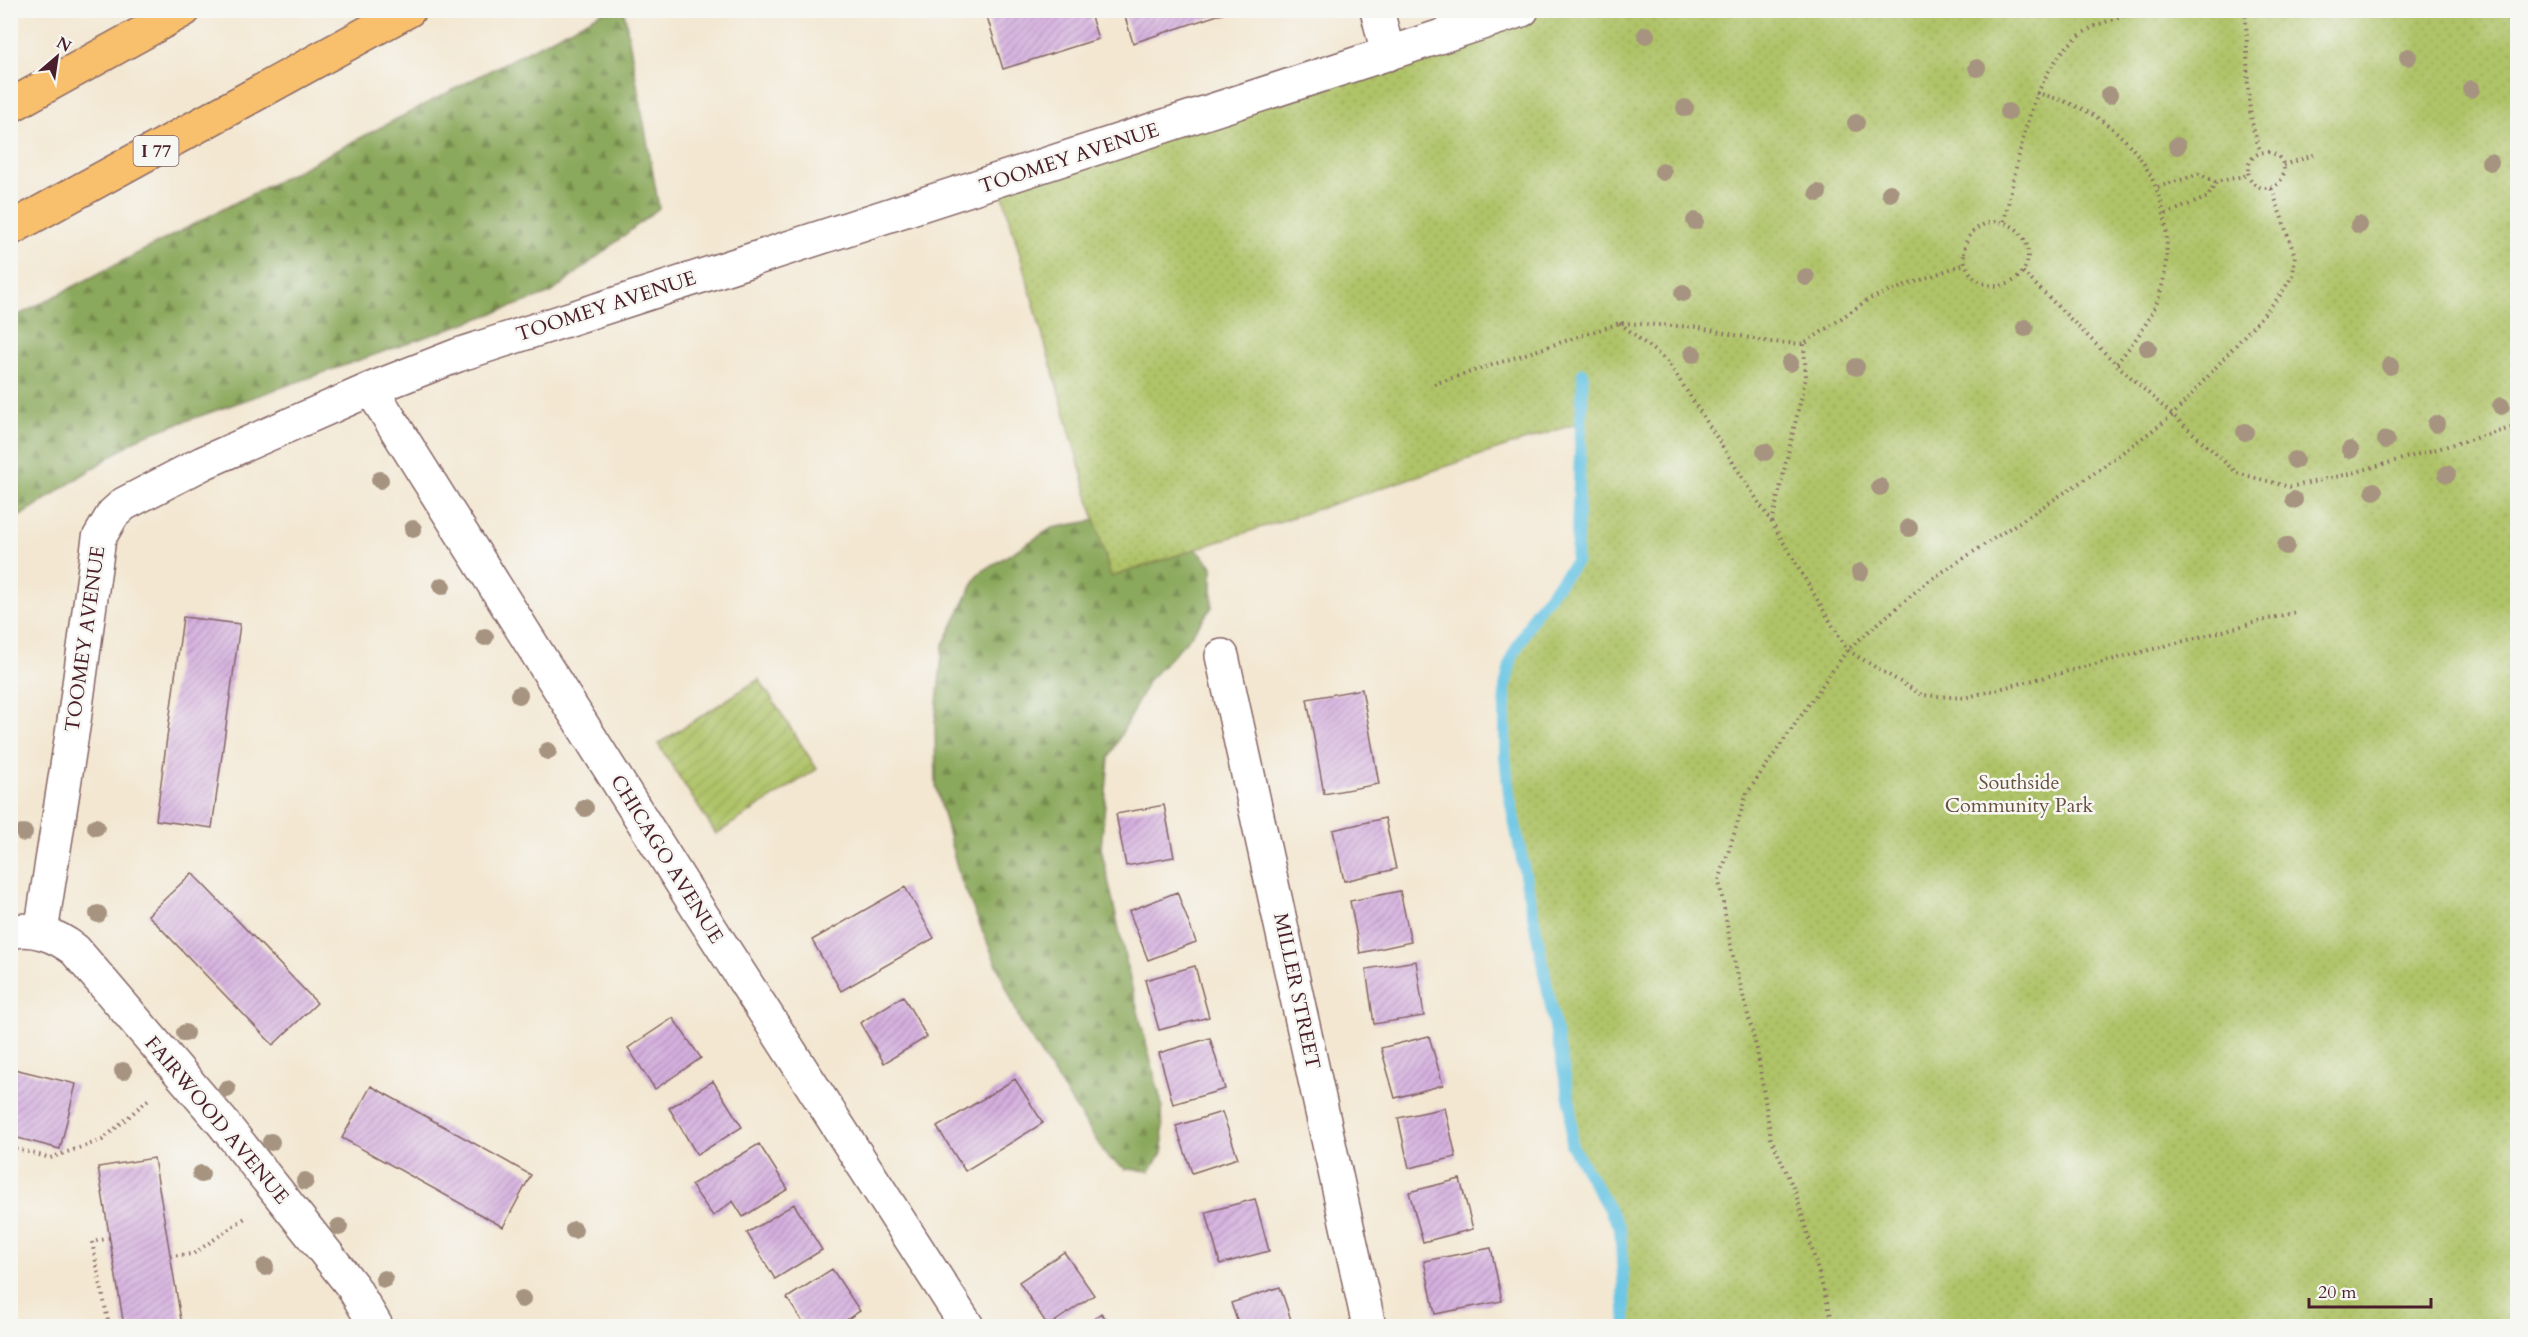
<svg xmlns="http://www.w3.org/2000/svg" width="2528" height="1337" font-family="Cardo,serif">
<defs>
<pattern id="forest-firs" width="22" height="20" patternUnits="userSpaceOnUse" patternTransform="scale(1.5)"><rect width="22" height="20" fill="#8ba95c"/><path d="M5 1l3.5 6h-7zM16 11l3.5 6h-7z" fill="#74894c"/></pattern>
<pattern id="park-dots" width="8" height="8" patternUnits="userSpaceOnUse" patternTransform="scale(1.5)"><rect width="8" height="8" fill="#afc367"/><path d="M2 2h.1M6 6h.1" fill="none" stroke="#98a75a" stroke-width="1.8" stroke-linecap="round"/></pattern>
<pattern id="garden-furrows" width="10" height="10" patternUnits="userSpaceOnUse" patternTransform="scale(1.5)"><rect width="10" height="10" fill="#afc367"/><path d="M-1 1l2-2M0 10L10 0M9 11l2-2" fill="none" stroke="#98a75a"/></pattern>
<pattern id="building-hatch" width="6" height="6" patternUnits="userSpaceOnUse" patternTransform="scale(1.5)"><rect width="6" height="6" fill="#d5b0df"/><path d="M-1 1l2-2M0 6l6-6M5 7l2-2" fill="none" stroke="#af8fb5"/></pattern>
</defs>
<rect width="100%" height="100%" fill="#f6f6f2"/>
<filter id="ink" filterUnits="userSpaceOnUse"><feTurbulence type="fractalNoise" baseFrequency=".0167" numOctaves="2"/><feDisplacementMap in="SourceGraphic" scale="12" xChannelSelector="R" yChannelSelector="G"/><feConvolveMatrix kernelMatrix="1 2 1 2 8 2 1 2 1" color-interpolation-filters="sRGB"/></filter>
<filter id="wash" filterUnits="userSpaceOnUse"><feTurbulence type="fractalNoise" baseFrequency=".008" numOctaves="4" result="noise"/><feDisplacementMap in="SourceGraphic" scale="24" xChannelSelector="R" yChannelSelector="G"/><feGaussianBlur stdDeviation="1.35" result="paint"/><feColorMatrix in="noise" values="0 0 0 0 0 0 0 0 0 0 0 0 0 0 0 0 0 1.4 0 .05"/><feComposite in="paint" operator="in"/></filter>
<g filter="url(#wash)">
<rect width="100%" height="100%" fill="#f3e7d1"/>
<!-- forest -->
<path fill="url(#forest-firs)" stroke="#6a6444" stroke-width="1.5" d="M605,11H624L659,208L551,293L140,437L11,522V319Z
M1131,514L1184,536L1212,566V607L1189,638L1149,680L1109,758L1101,848L1131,984L1162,1105L1163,1151L1150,1171L1126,1169L1107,1157L1022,1025L959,875L936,786L935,724L943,645L978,574L1052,528Z"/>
<!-- park -->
<path fill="url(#park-dots)" stroke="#7c7149" stroke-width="1.5" d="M1522,11H2517V1326H1626L1620,1228L1571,1144V1108L1509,794C1502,732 1498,667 1535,613C1547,596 1565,581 1575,563C1581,553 1581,443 1581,422L1111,577L999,181Z"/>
<!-- garden -->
<path fill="url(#garden-furrows)" stroke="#7c7149" stroke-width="1.5" d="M759,679L817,769L716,834L658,744Z"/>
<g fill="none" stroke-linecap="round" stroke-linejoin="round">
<!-- stream -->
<path stroke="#66c4e4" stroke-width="12" d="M1583,373L1576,562L1535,613L1512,657L1505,687V756L1509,794L1571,1108V1144L1620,1228L1626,1326"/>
</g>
<g id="blocks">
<!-- building -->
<path fill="url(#building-hatch)" d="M985,10H1089L1098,39L1003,69Z
M1123,10H1230V11L1133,43Z
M183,617L240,624L212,828L156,820Z
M1362,689L1379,784L1324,794L1307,699Z
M1164,805L1174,857L1126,866L1116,814Z
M1385,818L1396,869L1344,881L1333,830Z
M192,873L317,1003L273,1045L148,915Z
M905,887L934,938L841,991L812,940Z
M1400,891L1411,942L1360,953L1350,901Z
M1177,892L1196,942L1148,960L1129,911Z
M1416,961L1424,1016L1374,1024L1366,969Z
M1195,966L1209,1017L1159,1030L1145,980Z
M903,996L927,1037L884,1063L860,1023Z
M673,1018L701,1058L655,1089L628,1048Z
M1429,1036L1443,1085L1395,1098L1381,1048Z
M1210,1038L1225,1089L1173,1104L1159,1053Z
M10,1068L76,1084L60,1149L10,1136Z
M1015,1079L1043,1123L965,1171L937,1127Z
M713,1081L742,1127L697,1155L669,1108Z
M371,1086L531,1175L503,1227L342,1138Z
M1445,1108L1456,1157L1409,1168L1398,1118Z
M1222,1112L1238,1158L1192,1173L1176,1126Z
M759,1144L788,1189L743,1217L733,1201L713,1216L691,1185Z
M154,1158L182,1326H124L98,1167Z
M1460,1179L1473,1229L1423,1242L1409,1192Z
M1255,1199L1269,1251L1220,1264L1206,1212Z
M794,1204L822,1250L775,1279L747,1233Z
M1491,1248L1502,1301L1435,1314L1424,1261Z
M1064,1252L1094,1295L1048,1326L1019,1282Z
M832,1269L860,1311L837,1326H805L787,1298Z
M1280,1287L1293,1326H1239L1231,1303Z
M1101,1313L1112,1326H1085Z"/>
</g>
</g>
<g filter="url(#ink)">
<use href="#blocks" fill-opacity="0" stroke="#856565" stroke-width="1.5"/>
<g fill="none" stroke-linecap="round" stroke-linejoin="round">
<defs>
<path id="minor" d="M1377,10L1388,54
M371,389L698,909L967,1326
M1222,656L1369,1326
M10,932C33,926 57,936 75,950L222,1122L353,1287L376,1326
M41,932L74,721L99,538L113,514L124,504L203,463L371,389L458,355L1522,10"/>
<path id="highway" d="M10,106L184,10
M10,229L409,10"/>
</defs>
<!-- minor casing -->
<use href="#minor" stroke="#856565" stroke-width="36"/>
<!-- highway casing -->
<use href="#highway" stroke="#856565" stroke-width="36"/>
<!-- path -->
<path stroke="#856565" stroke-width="4" stroke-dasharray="1.5 4.5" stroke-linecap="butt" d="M2245,10C2250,59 2242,106 2261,152
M2036,93C2128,113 2182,188 2163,282C2157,313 2136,340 2116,364
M2248 170a18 18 0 1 1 36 0a18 18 0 1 1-36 0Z
M2284,165L2314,155
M2158,187L2199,174L2216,182L2248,175
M2166,214L2208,197L2216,182
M2004,221C2019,163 2027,80 2075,39C2093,23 2119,18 2142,10
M1964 254a32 32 0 1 1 64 0a32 32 0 1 1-64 0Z
M2023,272L2116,364L2237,473L2290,487L2349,474L2518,426
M1620,323L1668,362L1772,523L1847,650L1922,695L1964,698L2296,612
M1434,384L1620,323L1695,327L1770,342L1804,344L1869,299L1964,264
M1772,522L1806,377L1804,344
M10,1147L50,1158L102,1140L150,1098
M170,1256L193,1254L245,1218
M109,1326L92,1242L110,1238
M1834,1326L1796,1194L1771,1138L1757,1050L1732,952L1719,881L1747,793L1847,650L1927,582L2093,474L2172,416L2279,297L2293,275L2295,256L2271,187"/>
<!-- minor -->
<use href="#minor" stroke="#fff" stroke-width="33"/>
<!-- highway -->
<use href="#highway" stroke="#f8bf6c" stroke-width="33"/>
</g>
<!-- trees -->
<g fill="#a79480">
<circle cx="1646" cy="35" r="9"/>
<circle cx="2408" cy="57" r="9"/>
<circle cx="1977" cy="68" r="9"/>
<circle cx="2471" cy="89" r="9"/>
<circle cx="2109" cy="95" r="9"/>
<circle cx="1685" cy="108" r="9"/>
<circle cx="2008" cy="112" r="9"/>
<circle cx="1856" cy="123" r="9"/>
<circle cx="2177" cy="146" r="9"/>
<circle cx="2490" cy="162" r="9"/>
<circle cx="1663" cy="172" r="9"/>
<circle cx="1818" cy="193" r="9"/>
<circle cx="1890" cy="193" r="9"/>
<circle cx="1695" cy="221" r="9"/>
<circle cx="2359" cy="225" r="9"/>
<circle cx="1806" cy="277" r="9"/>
<circle cx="1683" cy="293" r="9"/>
<circle cx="2025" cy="328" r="9"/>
<circle cx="2148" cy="348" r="9"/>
<circle cx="1693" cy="354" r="9"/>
<circle cx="1790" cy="363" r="9"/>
<circle cx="2390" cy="366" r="9"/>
<circle cx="1856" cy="367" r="9"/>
<circle cx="2501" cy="406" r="9"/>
<circle cx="2436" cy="424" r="9"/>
<circle cx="2245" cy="432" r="9"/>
<circle cx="2386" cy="440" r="9"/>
<circle cx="2350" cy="450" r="9"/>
<circle cx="1765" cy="452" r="9"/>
<circle cx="2295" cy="460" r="9"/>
<circle cx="2447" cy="474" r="9"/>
<circle cx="380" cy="480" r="9"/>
<circle cx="1880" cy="487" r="9"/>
<circle cx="2374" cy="491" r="9"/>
<circle cx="2294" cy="500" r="9"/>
<circle cx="1909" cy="528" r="9"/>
<circle cx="413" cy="529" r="9"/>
<circle cx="2286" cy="546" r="9"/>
<circle cx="1860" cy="572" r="9"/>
<circle cx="442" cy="586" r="9"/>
<circle cx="485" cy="637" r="9"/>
<circle cx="519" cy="695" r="9"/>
<circle cx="548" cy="751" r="9"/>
<circle cx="585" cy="808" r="9"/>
<circle cx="96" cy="827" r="9"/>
<circle cx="24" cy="833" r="9"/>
<circle cx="98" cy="914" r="9"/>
<circle cx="185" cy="1033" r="9"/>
<circle cx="123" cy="1071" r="9"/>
<circle cx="227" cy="1089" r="9"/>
<circle cx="271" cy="1142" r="9"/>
<circle cx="201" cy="1174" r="9"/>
<circle cx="305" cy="1181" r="9"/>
<circle cx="339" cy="1227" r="9"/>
<circle cx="574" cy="1230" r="9"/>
<circle cx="265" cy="1267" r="9"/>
<circle cx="384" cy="1279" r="9"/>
<circle cx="522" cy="1299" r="9"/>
</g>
</g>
<g text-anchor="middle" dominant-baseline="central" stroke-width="5" stroke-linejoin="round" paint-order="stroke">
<!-- shield labels -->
<rect fill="#f6f6f2" stroke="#7e6067" stroke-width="1.5" x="133.5" y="136" width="45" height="30" rx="4.5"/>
<g font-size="18" font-weight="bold" fill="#4a1f2b">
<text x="156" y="151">I 77</text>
</g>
<!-- street labels -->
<g font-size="20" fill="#4a1f2b" stroke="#f6f6f2">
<text transform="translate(1069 158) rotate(-18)">TOOMEY AVENUE</text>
<text transform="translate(606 306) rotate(-18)">TOOMEY AVENUE</text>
<text transform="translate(85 639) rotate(-82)">TOOMEY AVENUE</text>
<text transform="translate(667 859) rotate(58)">CHICAGO AVENUE</text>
<text transform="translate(1297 991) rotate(78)">MILLER STREET</text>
<text transform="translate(217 1120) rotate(50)">FAIRWOOD AVENUE</text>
</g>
<!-- park labels -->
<g font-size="20" fill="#68503d" stroke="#f6f6f2">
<text x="2019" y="782">Southside<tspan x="2019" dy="23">Community Park</tspan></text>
</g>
</g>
<!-- margin -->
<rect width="2528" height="1337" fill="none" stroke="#f6f6f2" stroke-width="36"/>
<!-- north arrow -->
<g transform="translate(57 57) rotate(29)" stroke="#f6f6f2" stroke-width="4.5" paint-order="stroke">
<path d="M0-4.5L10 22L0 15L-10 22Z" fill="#4a1f2b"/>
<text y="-9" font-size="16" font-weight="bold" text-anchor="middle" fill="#4a1f2b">N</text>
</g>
<!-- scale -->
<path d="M2309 1298v9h122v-9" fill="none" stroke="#4a1f2b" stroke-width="3"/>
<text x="2318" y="1298" font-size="18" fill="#4a1f2b" stroke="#f6f6f2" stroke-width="4.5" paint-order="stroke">20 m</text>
</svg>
